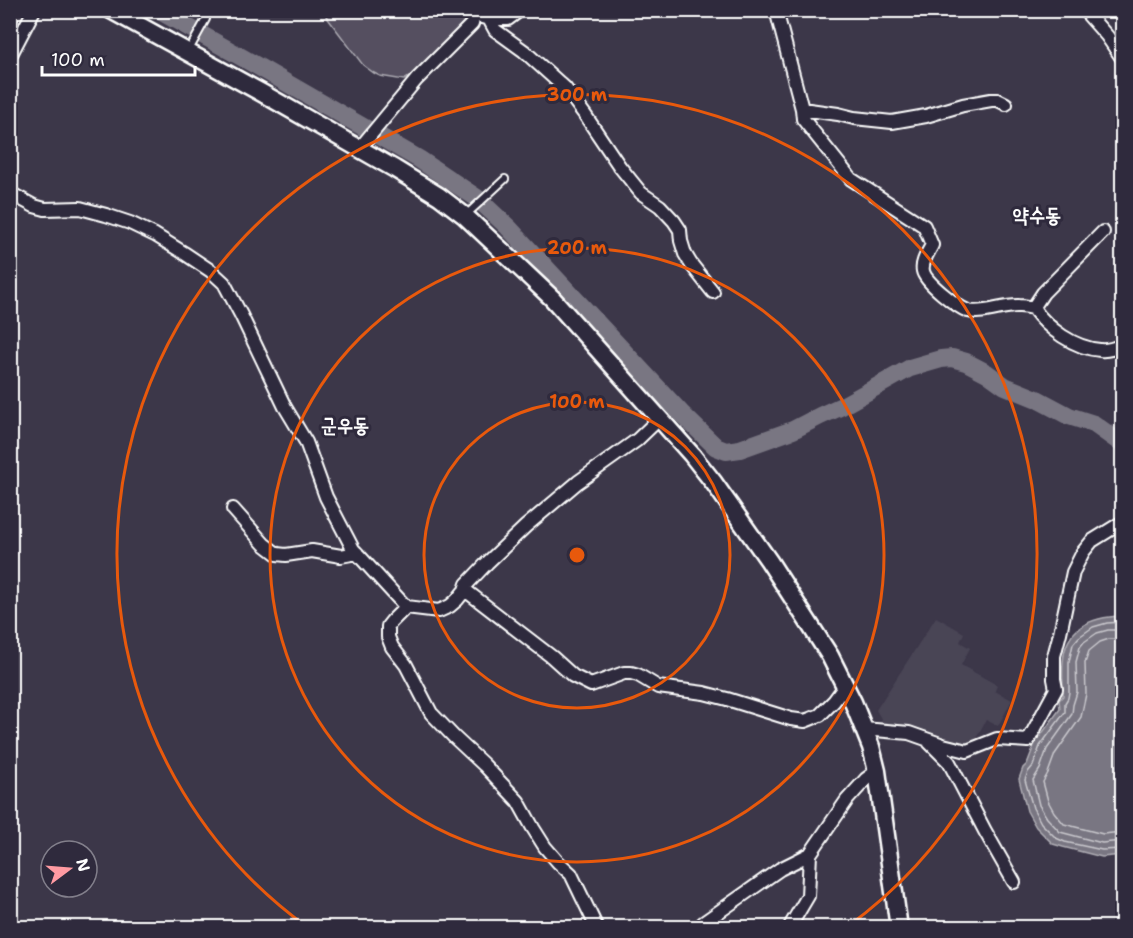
<svg xmlns="http://www.w3.org/2000/svg" width="1133" height="938" font-family="'Shantell Sans','Poor Story',sans-serif">
<rect width="100%" height="100%" fill="#3c3749"/>
<filter id="ink" filterUnits="userSpaceOnUse"><feTurbulence type="fractalNoise" baseFrequency=".0167" numOctaves="2"/><feDisplacementMap in="SourceGraphic" scale="12" xChannelSelector="R" yChannelSelector="G"/><feConvolveMatrix kernelMatrix="1 2 1 2 8 2 1 2 1" color-interpolation-filters="sRGB"/></filter>
<g filter="url(#ink)">
<!-- built -->
<path fill="#494455" d="M936,617L964,633L960,642L970,648L961,665L997,685L995,691L1012,700L998,726L986,720L972,746L965,749L884,724L876,710Z"/>
<!-- green -->
<path fill="#555060" stroke="#aaa8b0" stroke-width="1.5" d="M333,10L468,11L465,20L451,37L416,73L404,80L380,76L374,73L363,65L326,16Z"/>
<!-- water -->
<path fill="#797682" stroke="#afadb4" stroke-width="1.5" d="M1122,616V855L1102,857L1063,847L1053,844L1036,827L1027,811L1019,779L1023,768L1027,764L1035,743L1060,709L1059,700L1063,696V692C1063,682 1062,673 1063,663C1065,627 1091,617 1122,616Z"/>
<g fill="none" stroke-linecap="round" stroke-linejoin="round">
<!-- shore -->
<path stroke="#c9c8cd" stroke-width="1.5" d="M1122,622L1107,623L1093,627L1079,637L1073,644L1069,662V692L1068,698L1065,703V712L1040,746L1033,766L1028,772L1025,780L1033,808L1041,823L1056,838L1065,842L1102,850L1122,849
M1122,630H1108L1097,633L1084,642L1080,647L1076,662L1077,692L1073,705L1072,714L1047,749L1040,769L1033,780L1039,805L1047,818L1060,832L1102,843L1122,841
M1122,639H1109L1100,642L1089,651L1085,663L1086,694L1081,717L1055,754L1048,773L1043,782L1048,801L1054,812L1064,824L1103,834L1122,832"/>
<!-- river -->
<path stroke="#797682" stroke-width="18" d="M158,10L259,67L419,159L477,198L508,227L681,413L716,447L726,451L740,449L793,430L820,416L842,406L910,368L941,359L952,358L966,362L987,373L1005,386L1037,399L1069,416L1094,424L1122,444"/>
<defs>
<path id="lane" d="M189,50L206,19
M466,215L505,179"/>
<path id="street" d="M776,10L802,109L803,119L851,179L924,226L932,245C928,253 921,262 923,271C925,282 957,307 968,311C984,315 1003,305 1019,306C1024,306 1029,307 1033,308C1048,329 1074,348 1100,350C1108,351 1115,348 1122,345
M1084,10L1107,36L1122,58
M482,17L489,19H508L520,10
M489,19L495,30L524,51L565,88L585,115L620,167L641,193L660,206L674,221L680,230L681,241L685,254L691,264L713,292
M10,56L34,10
M802,109L838,114L854,118L892,122L926,116L963,105L991,100H998L1006,104
M359,149L417,79L472,24L475,10
M10,193L34,206L45,209L80,208L106,215L130,223L155,235L184,253L211,271L224,283L241,315L285,407L306,442L326,497L353,549L406,607
M1033,308L1043,293L1103,232
M233,509L264,544L277,554L286,555L312,551L341,556L357,553
M465,590L552,657L573,676L591,685L624,673H631L638,675L658,687L704,693L727,699L791,719L805,721L820,715L834,701L845,686
M864,729L909,733L943,745L967,751L997,739L1028,741L1056,689L1054,679V656L1060,633L1073,572L1083,552L1092,541L1121,523
M929,742L949,762L985,831L1014,882
M703,923L780,869L810,854L847,800L866,779L877,771
M597,928L571,874L558,862L545,847L533,828L518,801L484,765L454,737L431,713L406,665L392,647L388,637V626L392,621L406,607L439,611L450,606L457,600L465,590L467,584L487,563L526,526L578,482L637,440L660,418
M789,928L808,896L810,854"/>
<path id="secondary" d="M111,10L262,93L395,169L439,196L465,216L552,298L692,455L714,483L769,561L830,656L853,702L871,747L877,771L899,928"/>
</defs>
<!-- lane casing -->
<use href="#lane" stroke="#fff" stroke-width="10"/>
<!-- street casing -->
<use href="#street" stroke="#fff" stroke-width="16"/>
<!-- secondary casing -->
<use href="#secondary" stroke="#fff" stroke-width="21"/>
<!-- lane -->
<use href="#lane" stroke="#2f2a3d" stroke-width="6"/>
<!-- street -->
<use href="#street" stroke="#2f2a3d" stroke-width="12"/>
<!-- secondary -->
<use href="#secondary" stroke="#2f2a3d" stroke-width="16"/>
</g>
</g>
<!-- distance rings -->
<g fill="none" stroke="#e8590c" stroke-width="3">
<circle cx="577" cy="555" r="153"/>
<circle cx="577" cy="555" r="307"/>
<path d="M307 927A460 460 0 1 1 847 927"/>
</g>
<g text-anchor="middle" dominant-baseline="central" stroke-width="6" stroke-linejoin="round" paint-order="stroke">
<!-- quarter labels -->
<g font-size="20" font-weight="bold" fill="#fff" stroke="#2f2a3d">
<text x="1037" y="215">약수동</text>
<text x="345" y="425">군우동</text>
</g>
</g>
<circle cx="577" cy="555" r="9" fill="#e8590c" stroke="#2f2a3d" stroke-width="3"/>
<g font-size="18" text-anchor="middle" font-weight="bold" fill="#e8590c" stroke="#2f2a3d" stroke-width="6" stroke-linejoin="round" paint-order="stroke">
<text x="577" y="101">300 m</text>
<text x="577" y="254">200 m</text>
<text x="577" y="408">100 m</text>
</g>
<!-- margin -->
<rect width="1133" height="938" fill="none" stroke="#2f2a3d" stroke-width="36"/>
<rect x="18" y="18" width="1097" height="902" fill="none" stroke="#fff" stroke-width="2" filter="url(#ink)"/>
<!-- north arrow -->
<g transform="translate(69 869) rotate(74)"><circle r="28" fill="#2f2a3d" stroke="#827f8b" stroke-width="1.5"/>
<path d="M0-4.5L10 22L0 15L-10 22Z" fill="#ff9aa2"/>
<text y="-9" font-size="16" font-weight="bold" text-anchor="middle" fill="#ffffff">N</text>
</g>
<!-- scale -->
<path d="M42 66v9h153v-9" fill="none" stroke="#ffffff" stroke-width="3"/>
<text x="51" y="66" font-size="18" fill="#ffffff" stroke="#2f2a3d" stroke-width="4.5" paint-order="stroke">100 m</text>
</svg>
